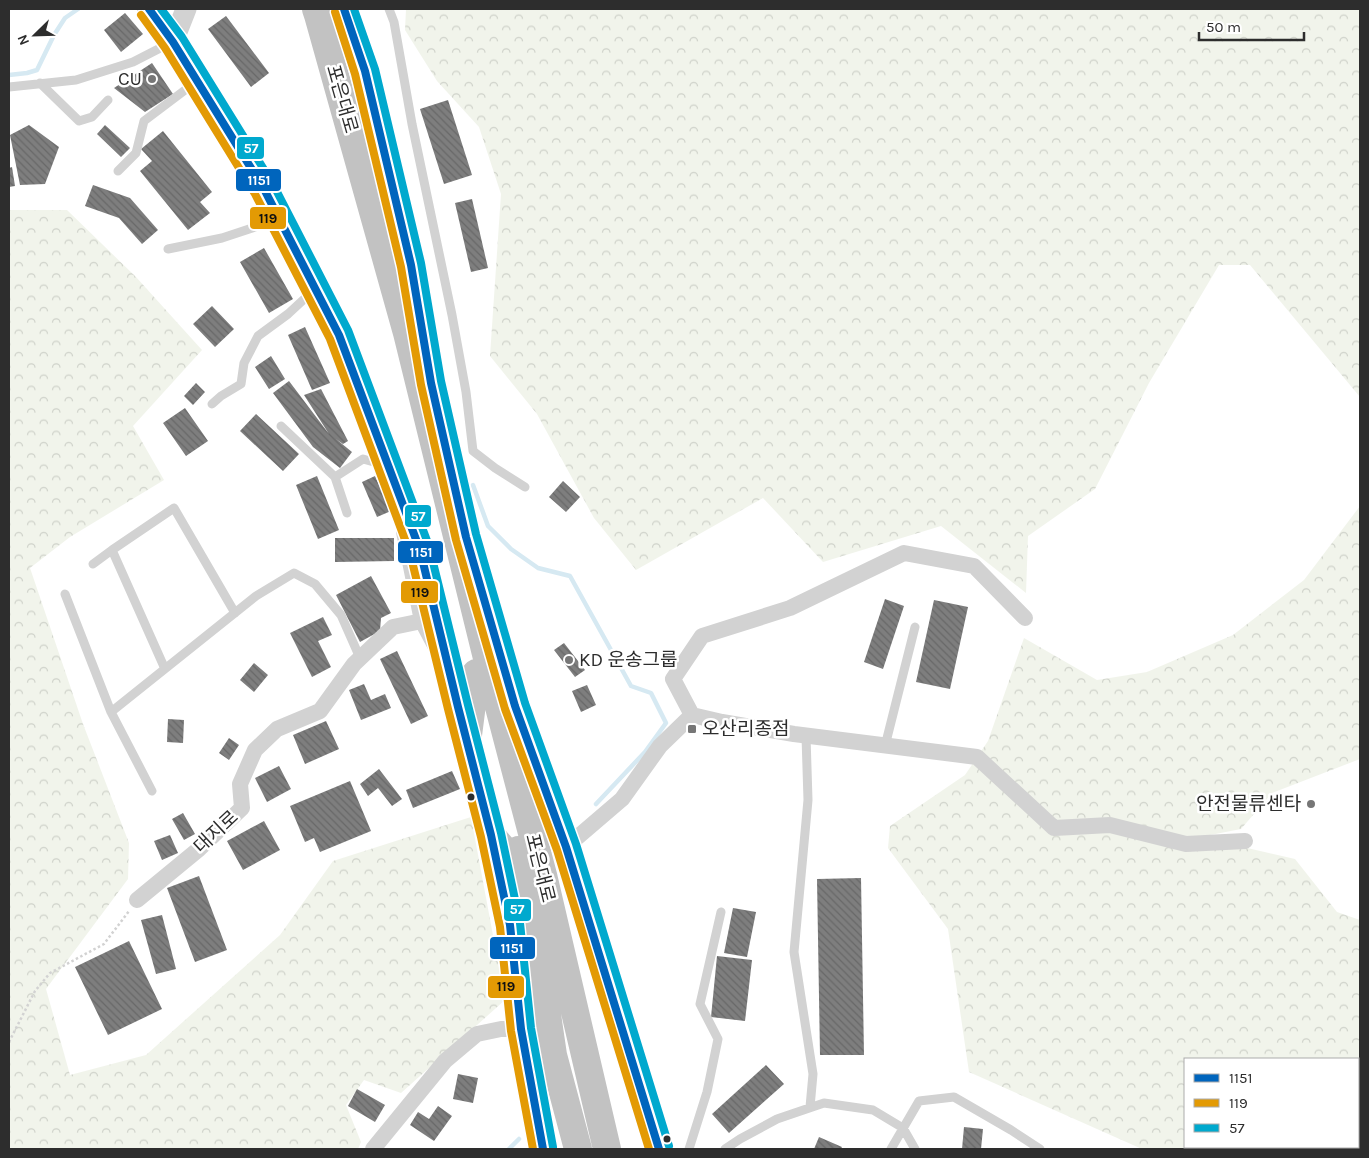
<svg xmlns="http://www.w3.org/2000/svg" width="1369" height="1158" font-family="Karla,'Noto Sans KR',sans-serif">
<defs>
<pattern id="forest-crowns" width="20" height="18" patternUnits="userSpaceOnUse" patternTransform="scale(1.25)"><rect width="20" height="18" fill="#f1f4eb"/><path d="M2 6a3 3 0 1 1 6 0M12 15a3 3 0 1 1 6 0" fill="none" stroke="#cfd2ca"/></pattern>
<pattern id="building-back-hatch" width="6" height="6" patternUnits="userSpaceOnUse" patternTransform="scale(1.25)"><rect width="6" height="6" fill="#7e7e7e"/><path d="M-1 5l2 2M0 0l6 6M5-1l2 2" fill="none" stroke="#686868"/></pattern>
</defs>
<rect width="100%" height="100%" fill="#fff"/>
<!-- forest -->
<path fill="url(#forest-crowns)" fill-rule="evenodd" d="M406,9H1360V397L1250,265H1219L1149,383L1095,489L1028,536L1026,593L941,526L823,562L763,498L636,570L594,518L537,414L490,356L501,194L479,127L437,81L405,30Z
M9,210H67L136,277L202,350L133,426L164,480L70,537L30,568L83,724L129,843L128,879L46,989L70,1075L146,1055L280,935L333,861L471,817L505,1000L401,1093L364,1080L346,1105L361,1142L358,1149H9Z
M1360,506V759L1272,793L1241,829L1200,837L1295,859L1337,912L1360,920V1149H1142L969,1072L948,929L888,848L890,826L965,775L988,741L1024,638L1097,680L1147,672L1233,635L1304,580ZM1185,1059H1358V1147H1185Z"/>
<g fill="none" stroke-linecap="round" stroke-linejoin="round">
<!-- stream -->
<path stroke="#d6e9f2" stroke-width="4.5" d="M9,75L27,73L37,70L54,35L65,18L78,9
M473,485L488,526L511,549L538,568L570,576L631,686L651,693L666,723L645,752L596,804
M509,1149L519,1139"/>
</g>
<!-- building -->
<path fill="url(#building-back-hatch)" d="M125,13L143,34L121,52L104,30Z
M226,16L269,73L251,87L208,29Z
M152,63L173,94L145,112L114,88Z
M448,100L472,175L444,184L420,109Z
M29,125L59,147L45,184L20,185L10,135Z
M105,125L130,148L121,157L97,134Z
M163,131L212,192L200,202L210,213L188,230L140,171L152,161L141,149Z
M12,167L15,186L9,187V168Z
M93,185L130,198L158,230L142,244L119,218L85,206Z
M472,199L488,268L471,272L455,203Z
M264,248L293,299L269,313L240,262Z
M212,306L234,329L215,347L193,324Z
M305,327L330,383L312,390L288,335Z
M271,356L285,379L269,389L255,367Z
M289,381L329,434L304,395L321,389L348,441L343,444L336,439L352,452L340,468L313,447L273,393Z
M196,383L205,392L193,405L184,396Z
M185,408L208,441L186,456L163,423Z
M256,414L299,454L283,471L240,431Z
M317,476L339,530L318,539L296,485Z
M375,476L391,511L377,517L362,482Z
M563,481L580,497L566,512L549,497Z
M335,538H394V561L335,562Z
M371,576L391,613L381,618L380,631L360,642L336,595Z
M885,599L904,606L883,669L864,662Z
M934,600L968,607L950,689L916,682Z
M323,617L332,635L318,641L331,667L312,677L290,633Z
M564,643L585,670L575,677L554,650Z
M397,651L428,716L411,724L380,659Z
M254,663L268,675L254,692L240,680Z
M364,684L371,700L385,694L391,708L361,720L349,690Z
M587,685L596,705L581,712L572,691Z
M168,719L184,720L183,743L167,742Z
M326,721L339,749L305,764L293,735Z
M229,738L239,745L229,760L219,753Z
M279,766L291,789L267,802L255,778Z
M379,769L402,799L392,806L378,788L368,796L360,784Z
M452,771L460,789L413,808L406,790Z
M350,781L371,831L320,852L314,838L305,842L290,806Z
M183,813L195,834L184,840L172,819Z
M264,821L280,850L243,870L227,841Z
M170,835L178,853L162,860L154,841Z
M199,876L227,950L195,962L167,888Z
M861,878L864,1055H820L817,879Z
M733,908L756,912L747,957L724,953Z
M162,915L176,969L156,974L141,920Z
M129,941L162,1009L108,1035L75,967Z
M717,956L752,960L745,1021L711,1017Z
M766,1065L784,1084L729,1133L712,1114Z
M458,1074L478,1078L473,1103L453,1099Z
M357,1089L385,1105L375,1122L348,1106Z
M438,1106L452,1116L434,1141L410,1125L418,1112L429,1119Z
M964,1127L983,1129L981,1149H962Z
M819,1137L842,1147L841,1149H814Z"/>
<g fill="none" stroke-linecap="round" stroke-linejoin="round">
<!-- path -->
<path stroke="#d2d2d2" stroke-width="2.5" stroke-dasharray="2.5 2.5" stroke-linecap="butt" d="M9,1042L35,991L50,973L104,944L129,911"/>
<!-- service -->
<path stroke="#d2d2d2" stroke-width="9" d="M389,9L394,22L412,124L452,315L466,392L473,451L495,468L525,487
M40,83L79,121L92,117L108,100
M9,87L76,80L133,62L172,42
M118,171L136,153L144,121L197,81
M168,249L222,238L279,219
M212,404L221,396L241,384L244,363L258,336L288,314L315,289
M281,426L335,477
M347,513L335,477L363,459L381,464
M112,550L165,669
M93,564L112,550L174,508L235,613
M65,594L111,712L152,791
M111,712L256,596L294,573L315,584L341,615L360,658
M806,736L808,800L794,952L813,1074L810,1107
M885,746L915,627
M689,1149L707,1092L718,1039L700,1004L721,912
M725,1149L740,1139L777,1119L824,1103L873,1110L903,1128L915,1149
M891,1149L919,1101L954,1097L1011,1130L1040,1149"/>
<!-- minor -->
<path stroke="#d2d2d2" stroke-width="16" d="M404,532L422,621L438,651
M692,715L722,722L794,734L977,757L1054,828L1110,825L1186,844L1245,841
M137,900L199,849L242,808L240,784L255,750L277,729L320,711L354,664L393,627L422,621
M373,1149L445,1061L477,1034L501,1029H521
M659,1149L566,847L622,799L660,746L692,715L673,679L702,636L790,608L904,553L974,566L1025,618"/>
<!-- tertiary -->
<path stroke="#d2d2d2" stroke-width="21" d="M173,42L186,9"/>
<!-- secondary -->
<path stroke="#cbcbcb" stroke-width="24" d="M149,9L173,42L264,189L339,335L420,550L458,707L491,835L510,925L521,1029L543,1149"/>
<!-- trunk -->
<path stroke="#c2c2c2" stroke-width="28" d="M316,9L318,15L407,333L500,711L543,875L607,1149
M344,9L365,71L411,265L422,327
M516,711L566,847
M467,743L476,673
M491,835L523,872
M518,850L537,947L553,1055L578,1149"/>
<defs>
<path id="bus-1" d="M149,9L173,42L264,189L339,335L420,550L458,707L491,835L510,925L521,1029L543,1149
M344,9L365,71L411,265L431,383L466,537L515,706L566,847L659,1149"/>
<path id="bus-2" d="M335,12L355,74L401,267L421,385L456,540L505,709L557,850L649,1149
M141,15L165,48L255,194L330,339L410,553L448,709L481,837L500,927L511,1031L533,1149"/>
<path id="bus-3" d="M161,9L182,37L273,184L348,330L429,546L468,705L501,833L520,923L531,1028L553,1147
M354,9L375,69L421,263L441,381L476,534L525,703L576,844L669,1146"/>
</defs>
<!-- bus-1 casing -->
<use href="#bus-1" stroke="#fff" stroke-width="11"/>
<!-- bus-2 casing -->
<use href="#bus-2" stroke="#fff" stroke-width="11"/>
<!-- bus-3 casing -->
<use href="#bus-3" stroke="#fff" stroke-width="11"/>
<!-- bus-1 -->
<use href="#bus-1" stroke="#0065bd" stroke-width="8"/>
<!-- bus-2 -->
<use href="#bus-2" stroke="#e39a04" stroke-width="8"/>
<!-- bus-3 -->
<use href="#bus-3" stroke="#00a9ce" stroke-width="8"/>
</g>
<!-- markers -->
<g fill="#767676" stroke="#fff" stroke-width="2">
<circle cx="152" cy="79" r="5"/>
<circle cx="569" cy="660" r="5"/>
<rect x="687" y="724" width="10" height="10" rx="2.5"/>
<circle cx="1311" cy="804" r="5"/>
</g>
<g fill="#2d2d2d" stroke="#fff" stroke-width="2">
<circle cx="471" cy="797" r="4.5"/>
<circle cx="667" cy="1139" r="4.5"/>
</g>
<g text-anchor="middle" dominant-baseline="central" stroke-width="5" stroke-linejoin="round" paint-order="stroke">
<!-- poi labels -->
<g font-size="19" fill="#2d2d2d" stroke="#fff" text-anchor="end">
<text x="142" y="79">CU</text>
<text x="579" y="660" text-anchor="start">KD 운송그룹</text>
<text x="702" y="729" text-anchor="start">오산리종점</text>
<text x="1301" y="804">안전물류센타</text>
</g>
<!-- street labels -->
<g font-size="19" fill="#2d2d2d" stroke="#fff">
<text transform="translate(342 99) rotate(74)">포은대로</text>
<text transform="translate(216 832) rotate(-43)">대지로</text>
<text transform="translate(540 868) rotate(76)">포은대로</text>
</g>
</g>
<g stroke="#fff" stroke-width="2">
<rect x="236" y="136" width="29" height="24" rx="5" fill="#00a9ce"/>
<rect x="235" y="168" width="47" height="24" rx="5" fill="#0065bd"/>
<rect x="249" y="206" width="38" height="24" rx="5" fill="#e39a04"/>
<rect x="404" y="504" width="28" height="24" rx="5" fill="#00a9ce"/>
<rect x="397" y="540" width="47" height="24" rx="5" fill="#0065bd"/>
<rect x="400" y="580" width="39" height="24" rx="5" fill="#e39a04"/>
<rect x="503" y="898" width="29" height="24" rx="5" fill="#00a9ce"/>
<rect x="489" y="936" width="47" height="24" rx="5" fill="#0065bd"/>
<rect x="487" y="975" width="38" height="24" rx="5" fill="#e39a04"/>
</g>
<g font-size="14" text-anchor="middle" font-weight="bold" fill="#fff">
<text x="251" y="153">57</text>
<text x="259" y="185">1151</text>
<text x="418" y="521">57</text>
<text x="421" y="557">1151</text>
<text x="517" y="914">57</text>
<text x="512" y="953">1151</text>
</g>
<g font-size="14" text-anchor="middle" font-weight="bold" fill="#111">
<text x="268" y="223">119</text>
<text x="420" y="597">119</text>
<text x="506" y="991">119</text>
</g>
<!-- border -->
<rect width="1369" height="1158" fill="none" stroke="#2d2d2d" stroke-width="20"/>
<!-- legend -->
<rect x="1184" y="1058" width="175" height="90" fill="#ffffff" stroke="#ababab"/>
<rect x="1194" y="1074" width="25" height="8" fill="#0065bd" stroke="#ababab"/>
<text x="1229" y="1083" font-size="15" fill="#2d2d2d">1151</text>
<rect x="1194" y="1099" width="25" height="8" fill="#e39a04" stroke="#ababab"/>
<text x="1229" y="1108" font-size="15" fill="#2d2d2d">119</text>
<rect x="1194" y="1124" width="25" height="8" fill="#00a9ce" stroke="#ababab"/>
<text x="1229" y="1133" font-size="15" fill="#2d2d2d">57</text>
<!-- north arrow -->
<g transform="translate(35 35) rotate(247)" stroke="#ffffff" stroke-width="4" paint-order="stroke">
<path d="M0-4L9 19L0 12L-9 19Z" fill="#2d2d2d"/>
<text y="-8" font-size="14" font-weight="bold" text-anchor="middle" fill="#2d2d2d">N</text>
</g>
<!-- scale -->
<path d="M1199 32v8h105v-8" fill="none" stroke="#2d2d2d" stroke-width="2.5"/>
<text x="1206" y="32" font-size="15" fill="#2d2d2d" stroke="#ffffff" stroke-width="4" paint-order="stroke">50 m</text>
</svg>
